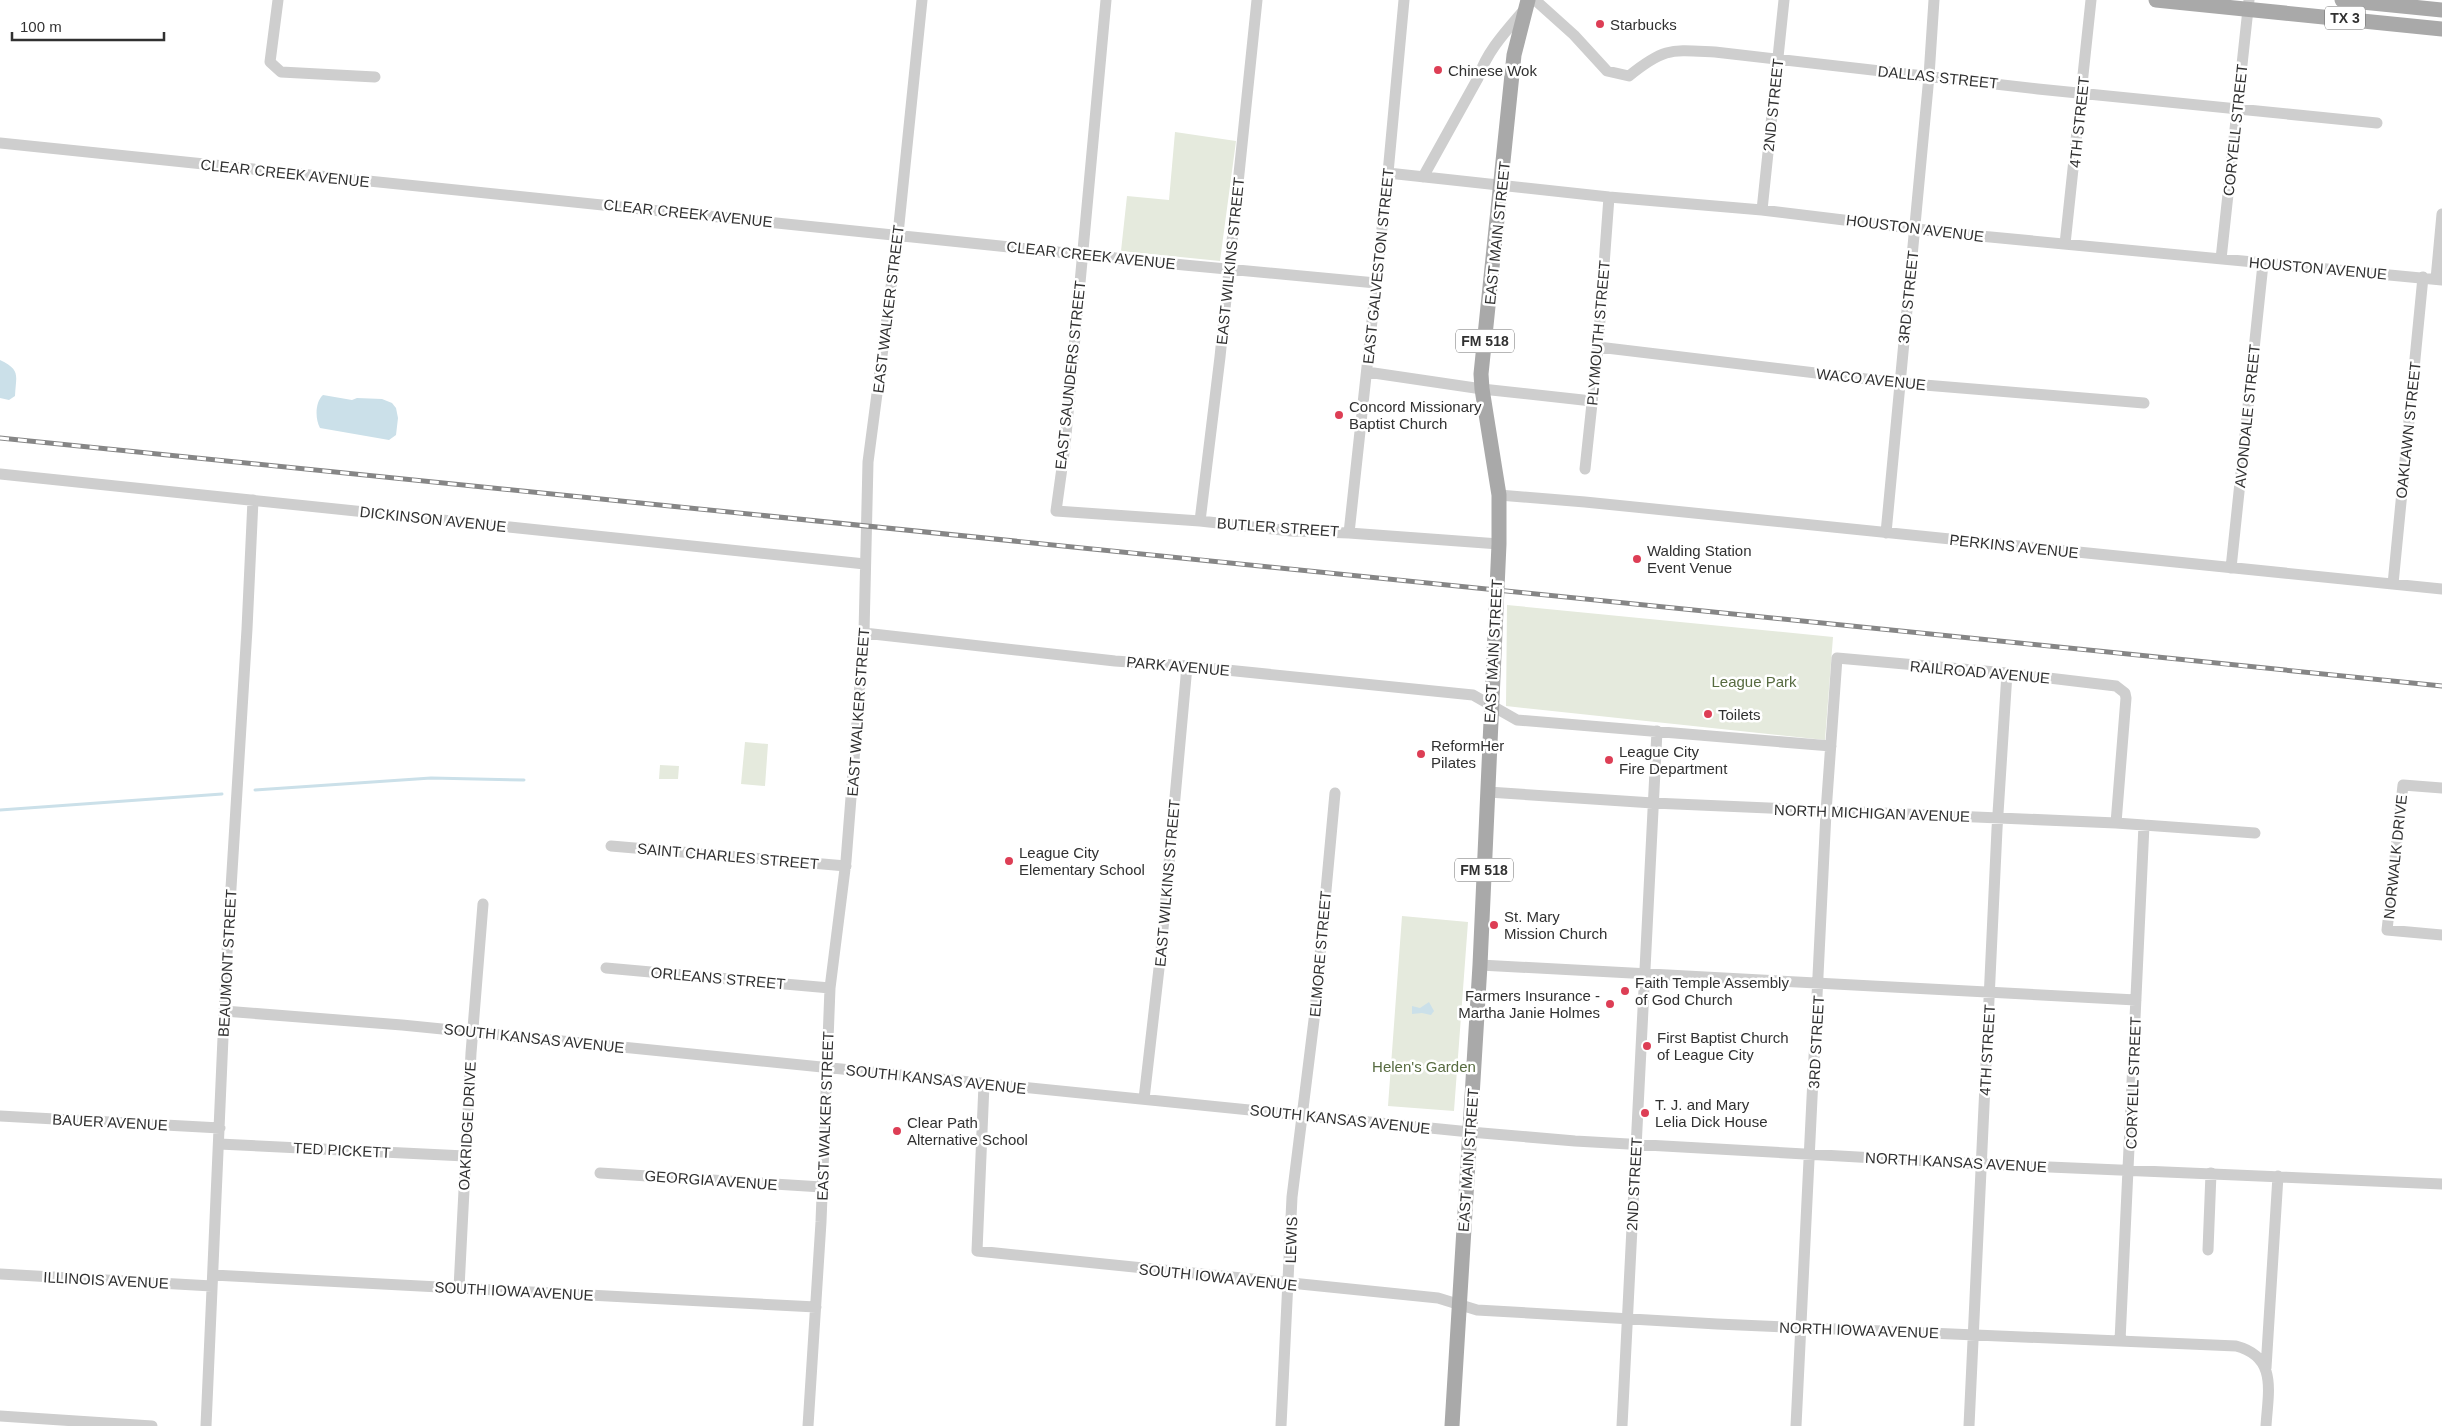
<svg xmlns="http://www.w3.org/2000/svg" width="2442" height="1426" font-family="Helvetica,sans-serif">
<rect width="100%" height="100%" fill="#fff"/>
<!-- green -->
<path fill="#e5eadd" d="M1175,132L1236,141L1220,261L1121,251L1127,196L1169,200Z
M1507,605L1833,637L1825,740L1506,706Z
M745,742L768,744L765,786L741,784Z
M660,765L679,766L678,779H659Z
M1402,916L1468,922L1454,1111L1388,1106Z"/>
<!-- water -->
<path fill="#cbe0e9" d="M0,360C21,370 16,375 15,396L9,400L0,398Z
M323,395L352,400L357,398L382,399L392,403L396,408L398,418L396,435L389,440L320,428C315,419 315,402 323,395Z
M1429,1002L1434,1011L1431,1015L1422,1013L1412,1014V1006L1420,1008Z"/>
<g fill="none" stroke-linecap="round" stroke-linejoin="round">
<!-- stream -->
<path stroke="#cbe0e9" stroke-width="3" d="M255,790L431,778L524,780
M0,810L222,794"/>
<!-- minor -->
<path stroke="#cecece" stroke-width="11" d="M278,0L270,62L281,72L375,77
M1106,0L1065,446L1056,511L1200,521L1291,531L1349,533L1499,544
M1535,0L1574,35L1607,71L1629,76C1665,47 1671,50 1715,52L2038,89L2377,123
M0,143L1184,265L1376,283
M1388,173L1609,197L1762,210L1959,234L2442,280
M1423,177L1478,78C1487,51 1506,31 1524,10
M1762,210L1784,0
M2065,244L2091,0
M2221,259L2249,0
M2436,279L2442,214
M1598,347L1900,383L2144,403
M1367,372L1482,389L1592,401
M1585,469L1598,347L1609,197
M0,474L865,564
M1499,495L1585,502L2442,589
M1200,521L1220,357L1257,0
M1349,533L1388,173L1404,0
M1886,533L1929,76L1934,0
M2231,568L2263,264
M2393,584L2423,277
M864,633L1115,661L1187,666L1473,695L1517,720L1831,746
M2442,788L2403,785L2387,930L2442,935
M1488,792L1653,803L2116,823L2255,833
M611,846L846,866
M1480,965L2136,1000
M606,968L830,988
M224,1011L402,1025L1470,1132L1575,1141L1982,1164L2442,1184
M984,1084L977,1251L1438,1298L1477,1310L1717,1324L2236,1346C2278,1357 2268,1392 2266,1426
M1144,1099L1161,951L1187,666
M0,1116L220,1128
M219,1144L465,1156
M600,1173L822,1187
M2208,1250L2211,1173
M0,1274L212,1286
M213,1275L816,1307
M459,1288L471,1053L483,904
M2120,1341L2144,825
M2266,1368L2278,1176
M0,1416L152,1426
M206,1426L226,969L247,629L253,500
M808,1426L821,1222L830,988L846,861L864,633L868,462L898,234L922,0
M1281,1426L1292,1197L1314,1020L1335,793
M1622,1426L1657,731
M1796,1426L1826,812L1837,658L2007,673L2116,686L2125,693L2126,698L2116,823
M1969,1426L1997,829L2007,673"/>
<!-- major -->
<path stroke="#a9a9a9" stroke-width="15" d="M2156,0L2442,29
M2342,0L2442,10
M1452,1426L1480,965L1499,544V495L1482,389L1481,374L1514,55L1528,0"/>
<defs>
<path id="rail" d="M0,438L2442,686"/>
</defs>
<!-- rail casing -->
<use href="#rail" stroke="#868686" stroke-width="5"/>
<!-- rail -->
<use href="#rail" stroke="#fff" stroke-width="3" stroke-dasharray="9" stroke-linecap="butt"/>
</g>
<!-- markers -->
<g fill="#dd3e55" stroke="#fff" stroke-width="2">
<circle cx="1600" cy="24" r="5"/>
<circle cx="1438" cy="70" r="5"/>
<circle cx="1339" cy="415" r="5"/>
<circle cx="1637" cy="559" r="5"/>
<circle cx="1708" cy="714" r="5"/>
<circle cx="1421" cy="754" r="5"/>
<circle cx="1609" cy="760" r="5"/>
<circle cx="1009" cy="861" r="5"/>
<circle cx="1494" cy="925" r="5"/>
<circle cx="1625" cy="991" r="5"/>
<circle cx="1610" cy="1004" r="5"/>
<circle cx="1647" cy="1046" r="5"/>
<circle cx="1645" cy="1113" r="5"/>
<circle cx="897" cy="1131" r="5"/>
</g>
<g text-anchor="middle" dominant-baseline="central" stroke-width="5" stroke-linejoin="round" paint-order="stroke">
<!-- shield labels -->
<g fill="#fff" stroke="#6f6f6f" stroke-width="1">
<rect x="2325" y="6.5" width="40" height="23" rx="4"/>
<rect x="1456" y="329.5" width="58" height="23" rx="4"/>
<rect x="1455" y="858.5" width="58" height="23" rx="4"/>
</g>
<g font-size="14" font-weight="bold" fill="#313131">
<text x="2345" y="18">TX 3</text>
<text x="1485" y="341">FM 518</text>
<text x="1484" y="870">FM 518</text>
</g>
<!-- poi labels -->
<g font-size="15" fill="#313131" stroke="#fff" text-anchor="start">
<text x="1610" y="24">Starbucks</text>
<text x="1448" y="70">Chinese Wok</text>
<text x="1349" y="406">Concord Missionary<tspan x="1349" dy="17">Baptist Church</tspan></text>
<text x="1647" y="550">Walding Station<tspan x="1647" dy="17">Event Venue</tspan></text>
<text x="1718" y="714">Toilets</text>
<text x="1431" y="745">ReformHer<tspan x="1431" dy="17">Pilates</tspan></text>
<text x="1619" y="751">League City<tspan x="1619" dy="17">Fire Department</tspan></text>
<text x="1019" y="852">League City<tspan x="1019" dy="17">Elementary School</tspan></text>
<text x="1504" y="916">St. Mary<tspan x="1504" dy="17">Mission Church</tspan></text>
<text x="1635" y="982">Faith Temple Assembly<tspan x="1635" dy="17">of God Church</tspan></text>
<text x="1600" y="995" text-anchor="end">Farmers Insurance -<tspan x="1600" dy="17">Martha Janie Holmes</tspan></text>
<text x="1657" y="1037">First Baptist Church<tspan x="1657" dy="17">of League City</tspan></text>
<text x="1655" y="1104">T. J. and Mary<tspan x="1655" dy="17">Lelia Dick House</tspan></text>
<text x="907" y="1122">Clear Path<tspan x="907" dy="17">Alternative School</tspan></text>
</g>
<!-- street labels -->
<g font-size="15" fill="#313131" stroke="#fff">
<text transform="translate(1938 77) rotate(6)">DALLAS STREET</text>
<text transform="translate(1773 105) rotate(-84)">2ND STREET</text>
<text transform="translate(2079 122) rotate(-84)">4TH STREET</text>
<text transform="translate(2235 130) rotate(-84)">CORYELL STREET</text>
<text transform="translate(285 173) rotate(6)">CLEAR CREEK AVENUE</text>
<text transform="translate(688 213) rotate(6)">CLEAR CREEK AVENUE</text>
<text transform="translate(1915 228) rotate(7)">HOUSTON AVENUE</text>
<text transform="translate(1497 233) rotate(-84)">EAST MAIN STREET</text>
<text transform="translate(1091 255) rotate(6)">CLEAR CREEK AVENUE</text>
<text transform="translate(1230 261) rotate(-84)">EAST WILKINS STREET</text>
<text transform="translate(1378 266) rotate(-84)">EAST GALVESTON STREET</text>
<text transform="translate(2318 268) rotate(5)">HOUSTON AVENUE</text>
<text transform="translate(1908 297) rotate(-84)">3RD STREET</text>
<text transform="translate(888 309) rotate(-83)">EAST WALKER STREET</text>
<text transform="translate(1598 333) rotate(-85)">PLYMOUTH STREET</text>
<text transform="translate(1070 375) rotate(-84)">EAST SAUNDERS STREET</text>
<text transform="translate(1871 379) rotate(6)">WACO AVENUE</text>
<text transform="translate(2247 416) rotate(-84)">AVONDALE STREET</text>
<text transform="translate(2408 430) rotate(-84)">OAKLAWN STREET</text>
<text transform="translate(433 519) rotate(6)">DICKINSON AVENUE</text>
<text transform="translate(1278 527) rotate(4)">BUTLER STREET</text>
<text transform="translate(2014 546) rotate(6)">PERKINS AVENUE</text>
<text transform="translate(1493 651) rotate(-87)">EAST MAIN STREET</text>
<text transform="translate(1178 666) rotate(5)">PARK AVENUE</text>
<text transform="translate(1980 672) rotate(5)">RAILROAD AVENUE</text>
<text transform="translate(858 712) rotate(-86)">EAST WALKER STREET</text>
<text transform="translate(1872 813) rotate(2)">NORTH MICHIGAN AVENUE</text>
<text transform="translate(728 856) rotate(5)">SAINT CHARLES STREET</text>
<text transform="translate(2395 857) rotate(-84)">NORWALK DRIVE</text>
<text transform="translate(1167 883) rotate(-85)">EAST WILKINS STREET</text>
<text transform="translate(1320 954) rotate(-85)">ELMORE STREET</text>
<text transform="translate(227 963) rotate(-87)">BEAUMONT STREET</text>
<text transform="translate(718 978) rotate(5)">ORLEANS STREET</text>
<text transform="translate(534 1038) rotate(6)">SOUTH KANSAS AVENUE</text>
<text transform="translate(1816 1042) rotate(-87)">3RD STREET</text>
<text transform="translate(1987 1050) rotate(-87)">4TH STREET</text>
<text transform="translate(936 1079) rotate(6)">SOUTH KANSAS AVENUE</text>
<text transform="translate(2133 1083) rotate(-88)">CORYELL STREET</text>
<text transform="translate(825 1116) rotate(-88)">EAST WALKER STREET</text>
<text transform="translate(1340 1119) rotate(6)">SOUTH KANSAS AVENUE</text>
<text transform="translate(110 1122) rotate(3)">BAUER AVENUE</text>
<text transform="translate(467 1126) rotate(-87)">OAKRIDGE DRIVE</text>
<text transform="translate(342 1150) rotate(3)">TED PICKETT</text>
<text transform="translate(1468 1160) rotate(-86)">EAST MAIN STREET</text>
<text transform="translate(1956 1162) rotate(3)">NORTH KANSAS AVENUE</text>
<text transform="translate(711 1180) rotate(4)">GEORGIA AVENUE</text>
<text transform="translate(1634 1184) rotate(-87)">2ND STREET</text>
<text transform="translate(1291 1240) rotate(-88)">LEWIS</text>
<text transform="translate(1218 1277) rotate(6)">SOUTH IOWA AVENUE</text>
<text transform="translate(106 1280) rotate(3)">ILLINOIS AVENUE</text>
<text transform="translate(514 1291) rotate(3)">SOUTH IOWA AVENUE</text>
<text transform="translate(1859 1330) rotate(2)">NORTH IOWA AVENUE</text>
</g>
<!-- park labels -->
<g font-size="15" fill="#576b40" stroke="#fff">
<text x="1754" y="681">League Park</text>
<text x="1424" y="1066">Helen's Garden</text>
</g>
</g>
<!-- scale -->
<path d="M12 32v8h152v-8" fill="none" stroke="#313131" stroke-width="2.5"/>
<text x="20" y="32" font-size="15" fill="#313131" stroke="#ffffff" stroke-width="4" paint-order="stroke">100 m</text>
</svg>
